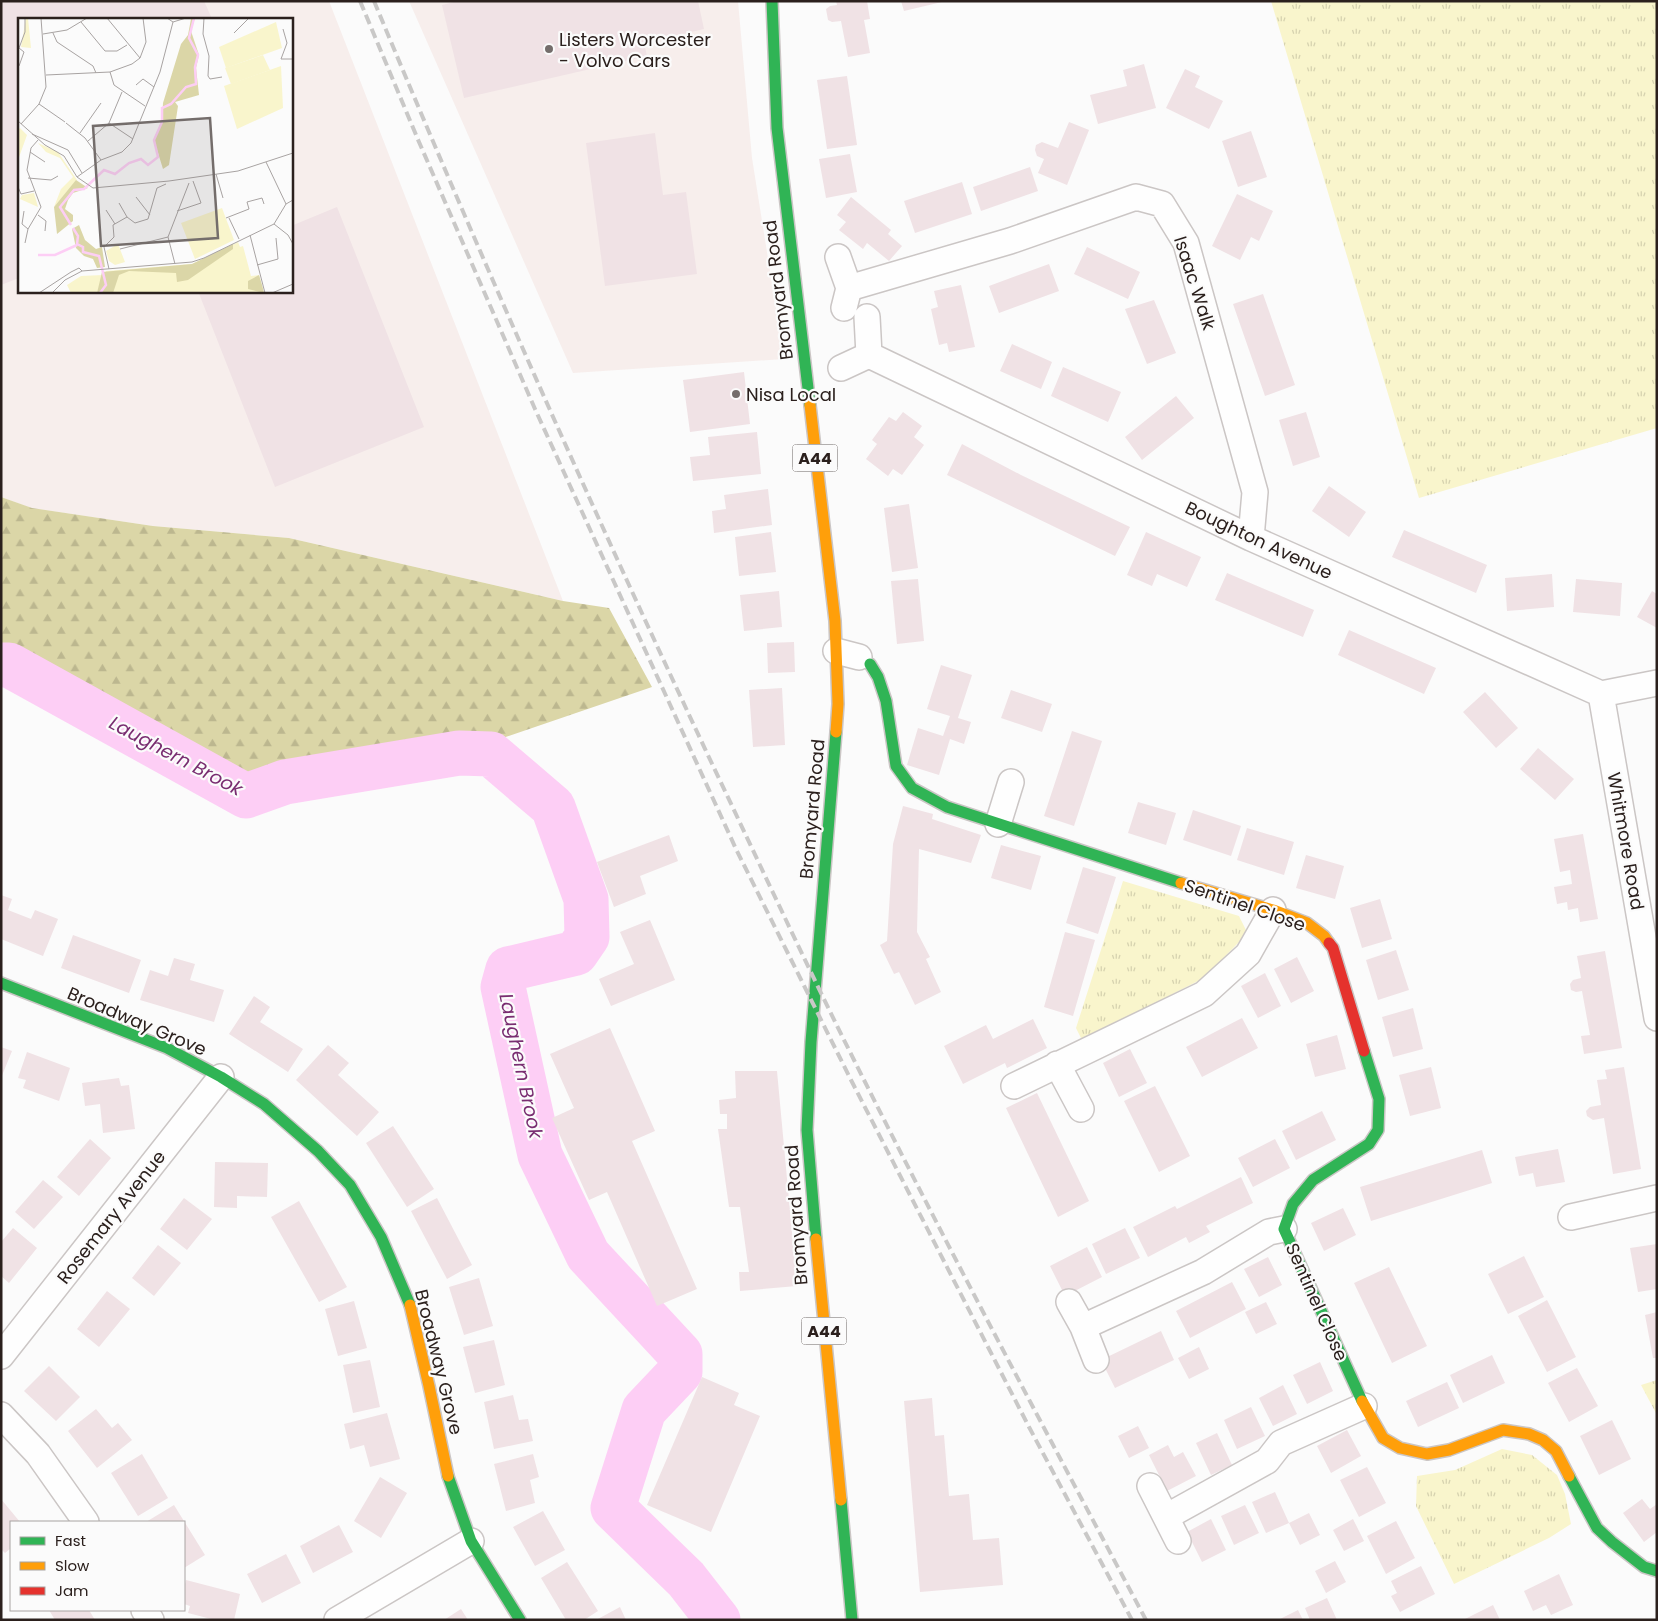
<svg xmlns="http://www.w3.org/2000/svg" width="1658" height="1621" font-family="Poppins,sans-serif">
<defs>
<pattern id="grass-tufts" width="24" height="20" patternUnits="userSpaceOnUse" patternTransform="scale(1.25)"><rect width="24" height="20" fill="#f9f5cc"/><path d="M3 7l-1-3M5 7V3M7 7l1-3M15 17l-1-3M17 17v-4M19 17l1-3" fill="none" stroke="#d6d2af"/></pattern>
<pattern id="forest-firs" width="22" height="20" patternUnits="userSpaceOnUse" patternTransform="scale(1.25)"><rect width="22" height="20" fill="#dbd6a7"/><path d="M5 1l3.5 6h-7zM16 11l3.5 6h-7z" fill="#bcb78f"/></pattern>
</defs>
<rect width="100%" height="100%" fill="#fbfbfb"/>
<!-- built -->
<path fill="#f7eeec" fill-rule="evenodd" d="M1,1H329L563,601L289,538L153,526L31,508L1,497ZM19,19H291V291H19Z
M409,1H738L752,158L784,359L573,373Z"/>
<!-- grass -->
<path fill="url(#grass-tufts)" d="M1271,1H1657V428L1419,498Z
M1123,881L1239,916L1246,930L1242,939L1204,978L1082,1040L1076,1028Z
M1657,1380V1415L1641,1385Z
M1502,1449L1532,1455L1557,1475L1565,1494L1571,1524L1549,1538L1454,1584L1416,1506L1417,1476L1455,1470Z"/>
<!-- forest -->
<path fill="url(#forest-firs)" d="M1,497L32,508L153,526L289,538L563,601L609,608L652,687L459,753L285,782L246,796L10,665L1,667Z"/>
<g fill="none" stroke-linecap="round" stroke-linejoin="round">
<!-- river -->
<path stroke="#fdcef5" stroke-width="45" d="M1,665H9L246,796L285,782L459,753L491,754L553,807L586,899L587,937L576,953L508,969L503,987L540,1155L588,1255L680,1354V1372L644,1410L613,1508L686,1579L718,1620"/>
</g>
<!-- building -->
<path fill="#f0e2e5" d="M1,1H204L212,19H19V278L1,285Z
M458,1H698L704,29L644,43L647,56L464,98L442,5Z
M836,1H867L870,19L864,20L870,53L848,57L841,21L832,22L828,20L826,9L830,6L837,5Z
M901,1H942V2L904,11Z
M1144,64L1156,108L1098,124L1090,95L1127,86L1123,70Z
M1185,69L1200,76L1195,87L1223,101L1209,129L1166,108Z
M847,76L857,145L827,149L817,80Z
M1069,122L1089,130L1067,185L1038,173L1044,159L1037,156L1035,150L1036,145L1042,142L1058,148Z
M1251,131L1267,177L1238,187L1222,141Z
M655,133L663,195L686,192L697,274L605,286L586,143Z
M850,154L857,192L826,198L819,159Z
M1030,167L1038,191L981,211L973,187Z
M962,182L972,214L915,233L904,201Z
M1237,194L1273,211L1259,241L1251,237L1240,260L1212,246Z
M851,197L891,230L888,234L902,246L889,261L867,243L863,249L839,230L846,222L837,215Z
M337,207L424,427L275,487L198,291H291V226Z
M1087,247L1140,272L1128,299L1074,274Z
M1049,264L1059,291L999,313L989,286Z
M961,285L975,347L949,352L947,343L939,345L931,309L938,307L934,291Z
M1263,294L1295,385L1265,396L1233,304Z
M1154,300L1176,353L1147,364L1125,309Z
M1012,344L1052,362L1041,389L1000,371Z
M1063,367L1121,392L1108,422L1051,396Z
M744,372L750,424L690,432L683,380Z
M1176,396L1194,418L1142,460L1125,437Z
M903,412L922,426L914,437L924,445L902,475L893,469L888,476L866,459L877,444L872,440L889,417L896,421Z
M1306,412L1320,457L1293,466L1279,420Z
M757,432L761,474L693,481L690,457L710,455L708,437Z
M962,444L1021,475L1130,527L1115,556L947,475Z
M1329,486L1366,512L1349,537L1312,511Z
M768,489L772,525L714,533L712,511L726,509L724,495Z
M909,504L918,568L892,572L884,508Z
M1404,530L1487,565L1476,593L1392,557Z
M771,532L776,572L739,576L735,537Z
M1146,532L1201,557L1187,587L1157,574L1152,586L1127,575Z
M1227,573L1314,610L1303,637L1215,600Z
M1552,574L1554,607L1507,611L1505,578Z
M918,579L924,641L897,644L891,581Z
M1576,579L1622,583L1620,616L1573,612Z
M779,591L782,627L744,631L740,595Z
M1652,591L1657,594V628L1637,617Z
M1349,630L1436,668L1424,694L1338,655Z
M794,642L795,672L768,673L767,643Z
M941,665L972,675L958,718L971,722L964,744L950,739L939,775L907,765L918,728L943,736L950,716L927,709Z
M782,688L785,745L753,747L749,690Z
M1011,690L1052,704L1042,732L1001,718Z
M1485,692L1518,728L1496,748L1463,712Z
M1072,731L1102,741L1074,826L1044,816Z
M1538,748L1574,779L1555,800L1520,769Z
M1138,802L1176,813L1166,845L1128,833Z
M903,806L933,814L932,819L981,835L971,863L919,849L917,932L930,957L926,959L941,992L915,1005L899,972L894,974L880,945L887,941L893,844Z
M1193,810L1241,826L1231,856L1183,840Z
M1247,828L1294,842L1284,875L1237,860Z
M1583,834L1598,919L1580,922L1578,908L1568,910L1567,902L1557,904L1554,887L1572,884L1570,870L1560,872L1554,839Z
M669,835L678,861L640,876L646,894L614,907L597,862Z
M1001,845L1041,856L1031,890L991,878Z
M1306,855L1344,866L1335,899L1296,888Z
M1083,867L1116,877L1098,934L1066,923Z
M1,895L12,899L8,910L31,919L35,910L58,919L43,956L1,939Z
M1380,899L1392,939L1362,948L1350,908Z
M650,920L675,980L611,1006L599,979L634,964L620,932Z
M1065,932L1095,940L1073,1016L1044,1007Z
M73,935L141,960L129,993L61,968Z
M1396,950L1409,990L1378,1000L1366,960Z
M1605,951L1622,1048L1584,1054L1581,1036L1590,1035L1582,991L1576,992L1571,990L1570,984L1573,980L1581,978L1577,956Z
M1297,957L1314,991L1291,1003L1274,969Z
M174,958L195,964L190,980L224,990L214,1022L140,1000L150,970L168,976Z
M1265,973L1281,1006L1258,1018L1241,986Z
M254,996L270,1007L260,1022L303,1049L288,1072L229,1034Z
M1413,1008L1423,1049L1393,1057L1382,1017Z
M1242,1018L1258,1048L1202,1077L1186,1047Z
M1033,1019L1047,1048L1007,1068L1005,1063L963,1084L944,1046L986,1025L993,1039Z
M610,1028L655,1131L632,1141L697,1289L657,1306L607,1192L589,1200L552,1118L574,1108L550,1054Z
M1337,1035L1346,1069L1315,1077L1306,1044Z
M328,1045L349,1063L338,1075L379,1112L357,1136L296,1080Z
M1,1047L12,1051L1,1078Z
M1130,1049L1147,1083L1119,1097L1103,1063Z
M27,1052L70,1068L59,1101L23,1088L26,1080L18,1078Z
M1431,1067L1441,1108L1410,1116L1399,1075Z
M1624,1067L1641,1169L1613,1174L1604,1118L1593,1120L1587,1116L1586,1111L1590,1107L1601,1105L1597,1080L1607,1079L1605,1070Z
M735,1071H777L797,1286L740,1291L739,1272H749L740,1207H729L718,1129H727V1114H720L719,1100L736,1098Z
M119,1078L121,1086L129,1085L135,1129L103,1133L100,1104L85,1106L82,1083Z
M1155,1086L1190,1156L1159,1172L1124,1101Z
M1037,1093L1089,1201L1058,1217L1006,1108Z
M1322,1111L1336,1140L1296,1160L1282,1131Z
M393,1126L434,1189L407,1207L366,1143Z
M90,1139L111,1158L79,1196L57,1177Z
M1275,1139L1290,1168L1253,1187L1238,1158Z
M1558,1149L1565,1182L1536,1187L1533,1173L1519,1176L1515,1157Z
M1482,1150L1492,1183L1371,1221L1360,1187Z
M215,1162L268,1163L267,1197L237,1196V1208L214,1207Z
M1241,1177L1253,1203L1206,1226L1210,1232L1189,1243L1186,1237L1148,1257L1133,1227L1175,1206L1177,1209Z
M43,1180L63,1197L34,1229L15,1212Z
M184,1198L212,1219L187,1250L160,1229Z
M437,1198L472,1265L447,1279L411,1211Z
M299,1201L347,1287L319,1302L271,1217Z
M1343,1208L1356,1235L1324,1251L1311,1223Z
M13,1228L37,1248L9,1283L1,1276V1242Z
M1125,1228L1140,1258L1106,1274L1092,1244Z
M1657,1244V1289L1638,1292L1630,1248Z
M158,1245L181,1263L154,1296L132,1278Z
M1087,1247L1102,1277L1065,1296L1050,1266Z
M1524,1256L1544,1297L1508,1314L1488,1274Z
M1268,1257L1282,1285L1259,1297L1244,1269Z
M1389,1267L1427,1346L1392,1363L1354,1283Z
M479,1278L493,1326L464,1335L449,1287Z
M1232,1282L1246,1309L1190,1338L1176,1311Z
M107,1291L130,1309L99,1347L77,1329Z
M1547,1300L1576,1357L1547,1372L1518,1316Z
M354,1301L367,1348L338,1356L325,1309Z
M1266,1302L1277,1324L1256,1334L1245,1312Z
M1657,1312V1358H1653L1645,1315Z
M1161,1331L1174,1360L1115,1388L1101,1360Z
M494,1340L505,1385L475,1393L463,1347Z
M1199,1347L1209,1369L1189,1379L1178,1358Z
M1492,1355L1505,1383L1463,1403L1450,1375Z
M370,1360L380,1407L353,1413L343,1365Z
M1320,1362L1333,1391L1307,1404L1293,1375Z
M49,1366L80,1397L56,1421L24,1391Z
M1577,1368L1598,1406L1569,1422L1548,1383Z
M702,1377L739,1393L734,1405L760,1416L711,1532L647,1505Z
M1447,1382L1459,1408L1418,1427L1406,1401Z
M1283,1385L1297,1414L1273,1426L1259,1398Z
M513,1395L519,1420L528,1419L533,1441L494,1449L484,1402Z
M932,1398L935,1436L944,1435L949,1496L969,1494L973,1540L999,1538L1003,1585L920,1592L904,1401Z
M1251,1407L1265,1436L1237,1449L1224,1420Z
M96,1409L112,1428L118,1423L132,1440L97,1468L68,1431Z
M387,1413L400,1459L370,1467L364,1445L350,1449L344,1424Z
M1612,1420L1631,1459L1599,1475L1580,1436Z
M1138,1426L1149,1448L1129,1458L1118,1436Z
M1347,1430L1361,1456L1331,1473L1317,1446Z
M1217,1433L1232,1465L1211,1475L1196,1443Z
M1168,1445L1174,1457L1183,1452L1196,1476L1167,1491L1149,1455Z
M142,1454L168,1498L138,1516L111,1473Z
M533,1454L539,1477L530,1480L535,1503L506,1511L494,1464Z
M1367,1467L1386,1503L1359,1517L1340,1480Z
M380,1477L407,1493L381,1538L354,1521Z
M1275,1492L1289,1523L1266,1533L1252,1502Z
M1,1499L20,1522H11V1548L5,1553L1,1549Z
M1642,1499L1650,1509L1657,1504V1532L1644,1542L1623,1513Z
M174,1505L205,1555L184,1568V1522H146Z
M1245,1505L1259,1533L1234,1545L1221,1516Z
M543,1511L565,1550L535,1566L513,1527Z
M1309,1513L1320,1535L1300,1545L1289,1523Z
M1211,1519L1226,1550L1202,1562L1187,1532Z
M1353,1519L1364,1541L1344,1551L1333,1530Z
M1396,1521L1415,1558L1386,1574L1367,1536Z
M339,1525L353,1552L313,1573L300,1546Z
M286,1554L301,1583L262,1603L247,1574Z
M1335,1561L1346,1582L1326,1593L1315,1571Z
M567,1562L598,1611L584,1620H566L541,1578Z
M1421,1566L1435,1594L1400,1612L1391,1596L1397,1593L1391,1581Z
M1559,1574L1573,1605L1551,1615L1546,1605L1533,1611L1524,1591Z
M186,1580L240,1594L234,1620H215L188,1613L190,1606L184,1604V1588Z
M1327,1598L1337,1620H1310L1305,1608Z
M1493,1605L1500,1620H1463Z
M620,1607L626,1620H596Z
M461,1609L468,1620H444Z
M49,1610H89L95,1620H55Z
M1298,1610L1303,1620H1278Z"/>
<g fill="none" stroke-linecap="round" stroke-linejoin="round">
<defs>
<path id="street" d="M838,257L849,288L844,308
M849,288L1010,241L1136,197L1162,204L1186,243L1255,492L1251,538
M869,355L1251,538L1601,694L1657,683
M841,368L869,355L867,317
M836,651L859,657
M1601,694L1657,1018
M998,824L1011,782
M1057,1064L1081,1109
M1014,1086L1204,994L1248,954L1273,910
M1571,1217L1657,1198
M1069,1302L1083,1327L1096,1360
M1083,1327L1203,1272L1269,1232L1284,1229
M1,1356L221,1077
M1,1415L38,1454L86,1522
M1150,1486L1178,1541
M1166,1517L1267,1461L1281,1443L1364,1406
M144,1610L151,1620
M337,1620L471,1541"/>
<path id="fast" d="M772,1L777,128L810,405
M870,664L878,677L886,701L896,766L912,788L947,807L1181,883
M1,983L167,1048L221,1077L264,1104L318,1151L350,1185L381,1237L410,1305
M816,1239L807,1130L811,1042L836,732
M1362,1401L1284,1229L1293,1204L1313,1180L1369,1144L1378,1130L1379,1099L1364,1051
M448,1476L471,1541L520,1620
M1569,1476L1597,1528L1612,1542L1644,1567L1657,1571
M841,1500L852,1620"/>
<path id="slow" d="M810,405L835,621L838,704L836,732
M1181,883L1273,910L1307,923L1324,936L1329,943
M816,1239L841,1500
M410,1305L429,1386L448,1476
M1362,1401L1383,1438L1400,1448L1427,1454L1449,1450L1503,1430L1529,1434L1543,1440L1556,1451L1569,1476"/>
<path id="jam" d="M1329,943L1333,948L1364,1051"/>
</defs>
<!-- street casing -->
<use href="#street" stroke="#cbc6c5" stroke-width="28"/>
<!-- fast casing -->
<use href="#fast" stroke="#cbc6c5" stroke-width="14"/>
<!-- slow casing -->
<use href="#slow" stroke="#cbc6c5" stroke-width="14"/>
<!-- jam casing -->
<use href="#jam" stroke="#cbc6c5" stroke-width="14"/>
<!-- street -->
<use href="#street" stroke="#fefefe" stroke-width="25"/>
<!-- fast -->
<use href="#fast" stroke="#30b455" stroke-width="11"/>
<!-- slow -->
<use href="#slow" stroke="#ff9f0a" stroke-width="11"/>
<!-- jam -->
<use href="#jam" stroke="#e5322d" stroke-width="11"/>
<!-- rail -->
<path stroke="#c9c8c7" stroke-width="4" stroke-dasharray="10 5" stroke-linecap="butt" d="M360,1L419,142L535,409L736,849L851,1080L1029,1427L1132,1620
M374,1C479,254 590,504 706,751C755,854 803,958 854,1060C948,1248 1047,1434 1146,1620"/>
</g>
<!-- markers -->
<g fill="#746d6b" stroke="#fbfbfb" stroke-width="2">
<circle cx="549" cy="49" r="5"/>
<circle cx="736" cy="394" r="5"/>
</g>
<g text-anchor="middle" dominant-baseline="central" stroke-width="4.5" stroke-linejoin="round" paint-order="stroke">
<!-- shield labels -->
<g fill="#fbfbfb" stroke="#696260" stroke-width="1">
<rect x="792.5" y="444.5" width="45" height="27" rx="4"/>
<rect x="801.5" y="1317.5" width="45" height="27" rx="4"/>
</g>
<g font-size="16" font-weight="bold" fill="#2b201d">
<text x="815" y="458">A44</text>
<text x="824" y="1331">A44</text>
</g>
<!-- poi labels -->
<g font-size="18" fill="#2b201d" stroke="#fbfbfb" text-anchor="start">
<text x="559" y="39">Listers Worcester<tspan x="559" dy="21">- Volvo Cars</tspan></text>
<text x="746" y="394">Nisa Local</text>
</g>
<!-- street labels -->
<g font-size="18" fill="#2b201d" stroke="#fbfbfb">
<text transform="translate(1195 283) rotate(72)">Isaac Walk</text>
<text transform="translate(778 290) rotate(-97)">Bromyard Road</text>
<text transform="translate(1259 540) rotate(25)">Boughton Avenue</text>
<text transform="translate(812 809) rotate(-85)">Bromyard Road</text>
<text transform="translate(1626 841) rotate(80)">Whitmore Road</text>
<text transform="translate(1245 905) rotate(19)">Sentinel Close</text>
<text transform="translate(137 1021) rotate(23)">Broadway Grove</text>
<text transform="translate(796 1215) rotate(-94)">Bromyard Road</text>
<text transform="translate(111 1217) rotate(-52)">Rosemary Avenue</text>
<text transform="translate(1317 1302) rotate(66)">Sentinel Close</text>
<text transform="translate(439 1362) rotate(76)">Broadway Grove</text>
</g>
<!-- water labels -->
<g font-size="19" font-style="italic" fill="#792d71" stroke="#fbfbfb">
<text transform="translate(176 756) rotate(28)">Laughern Brook</text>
<text transform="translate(521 1066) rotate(78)">Laughern Brook</text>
</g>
</g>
<!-- overview -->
<g transform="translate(18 18)">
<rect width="275" height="275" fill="#fbfbfb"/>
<path d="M8,0H10L13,30L3,29ZM245,37L252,52L213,66L207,50ZM2,110L9,117L0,142V112ZM20,125L40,134L59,162L36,189L43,171L55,159L42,140L28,134ZM16,175L20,189L2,181L4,177ZM204,190L216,222L177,241L163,205ZM220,224L222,229L225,228L233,258L241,257L246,275H85L88,253L174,246ZM100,226L107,244L97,247L91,243L88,233ZM85,257L79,275H53L49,267L63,258Z" fill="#f9f5cc"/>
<path d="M177,0L173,13L181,37L178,50L181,77L157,84L160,88L151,147L145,151L136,122L144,104L145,85L163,26L170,17L173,1ZM58,162L70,170L55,175L50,182L47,191L55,197V203L39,216L36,189ZM61,207L67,222L78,231L84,229L87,249L79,250L75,241L66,238L58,230L54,211ZM215,226V231L170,262L159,264L158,255L111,253L101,257L95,275H79L84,254L174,246ZM241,257L244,267L246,275L230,271V263Z" fill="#dbd6a7"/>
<path d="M263,48L265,90L219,111L206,68Z" fill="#f9f5cc"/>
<path d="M258,4L264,30L208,50L201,29Z" fill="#f9f5cc"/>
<path fill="none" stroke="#fdcef5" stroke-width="2.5" d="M53,207L42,189L56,172L66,171L86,152L97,156L111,145L123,141L130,147L140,139L136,122L144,104V90L153,86L168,69L178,66L177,49L180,37L171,20L176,0M55,210L60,218L59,226L65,229V234L81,238L88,267L82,275M20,237H37L59,227"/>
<path fill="none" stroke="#a8a3a2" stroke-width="1" d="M89,0L122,40M149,0L155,4L168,0M186,0L185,16L191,38L190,58L192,61L204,59M63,4L87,33H99L109,27M265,11L269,25L263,41H275M35,15L39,24L75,48L78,55M216,15L231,0M25,16L49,12L69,0M1,30L7,14V0M1,30L6,34L1,48M92,54L96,67L127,88M28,57L92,54L114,46L122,40L128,24L125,0M118,67L125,61L136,69M21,86L47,104M0,103L27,127L46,138L59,159L75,170L151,163L220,153L275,135M48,105L67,120L83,142M91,105L115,121M3,106L21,86L28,69L23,0M62,115L83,85M14,116L50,132L64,155M70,123L91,105L104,74M12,134L27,144M275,135V99M248,144L268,186M198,156L205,180M59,159L83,142L104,134L113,125L142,54L155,4M10,160L33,162L40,158M0,169L3,176L16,173M118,179L132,197M101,185L109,199M88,192L97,206M6,193L4,206L10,211M159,193L183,185L175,163M20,197L28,203L27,213M208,200L231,191L229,184L244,180L246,186M211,200L221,221M256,206L270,217L275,226M232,217L247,275M7,225L10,211L23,189L9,152L13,130L20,122M102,231L150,219M157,246L150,219L171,165M239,247L260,241L258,220M91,251L86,229L96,219L95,207L109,199L117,205L130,201L139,170L148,166M21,275L53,254L61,250L64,253M34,275L47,262L64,253L174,244L186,240L256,206L268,186L275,182M254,275L275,266"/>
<path fill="#746d6b" fill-opacity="0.15" stroke="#746d6b" stroke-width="2.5" d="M192,100L200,220L83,228L75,108Z"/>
<rect width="275" height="275" fill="none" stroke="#2b201d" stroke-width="2.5"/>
</g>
<!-- border -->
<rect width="1658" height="1621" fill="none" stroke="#2b201d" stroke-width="5"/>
<!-- legend -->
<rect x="10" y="1521" width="175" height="90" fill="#fbfbfb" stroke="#a8a3a2"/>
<rect x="20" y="1537" width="25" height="8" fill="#30b455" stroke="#a8a3a2"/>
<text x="55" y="1546" font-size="15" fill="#2b201d">Fast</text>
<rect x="20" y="1562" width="25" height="8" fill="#ff9f0a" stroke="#a8a3a2"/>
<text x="55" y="1571" font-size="15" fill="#2b201d">Slow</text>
<rect x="20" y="1587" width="25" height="8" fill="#e5322d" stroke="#a8a3a2"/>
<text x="55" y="1596" font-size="15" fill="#2b201d">Jam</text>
</svg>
